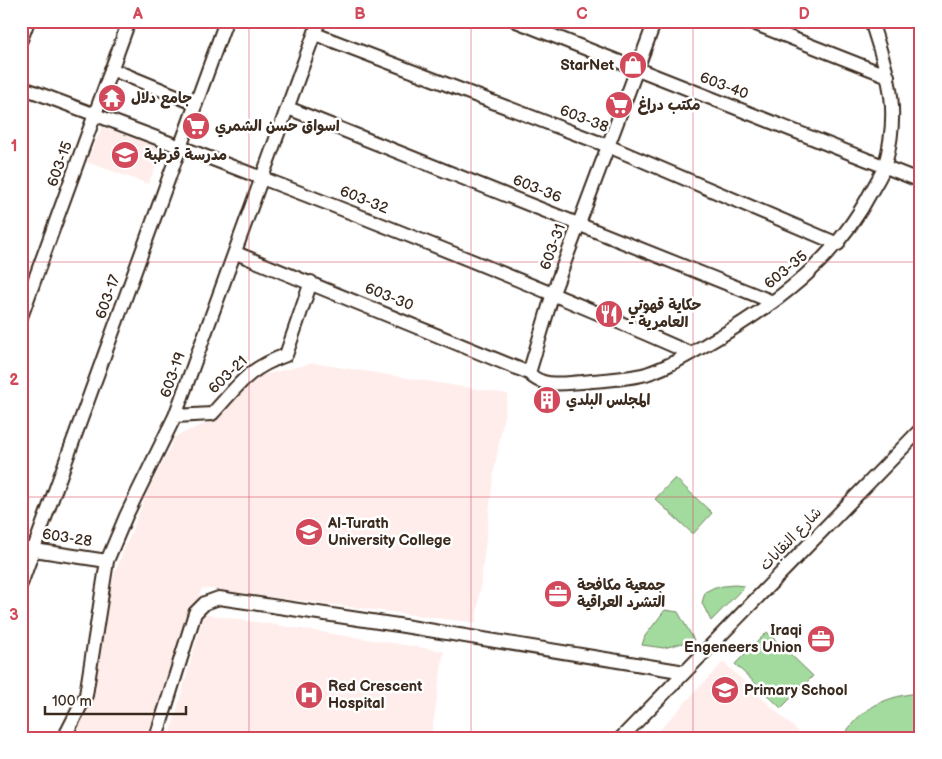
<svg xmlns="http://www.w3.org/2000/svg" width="942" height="759" font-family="'Balsamiq Sans','Playpen Sans Arabic',sans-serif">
<rect width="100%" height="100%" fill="#fff"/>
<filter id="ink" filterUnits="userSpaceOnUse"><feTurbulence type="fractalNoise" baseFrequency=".02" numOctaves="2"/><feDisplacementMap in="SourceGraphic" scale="10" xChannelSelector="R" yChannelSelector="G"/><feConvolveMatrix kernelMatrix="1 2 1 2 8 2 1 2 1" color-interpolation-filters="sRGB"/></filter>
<g filter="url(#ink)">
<!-- built -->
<path fill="#ffedeb" d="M102,127L164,149L148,184L87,162Z
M313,363L508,394L494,471L476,623L202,588L150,738H70L86,697L115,572L148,491L176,436L209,422L251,378Z
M204,614L444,651L431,738H169Z
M723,662L802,735L800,738H652Z"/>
<!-- green -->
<path fill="#a3da9e" stroke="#6f825e" d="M675,478L712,513L693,534L655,499Z
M734,585L745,586L711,621L702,603L705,592L715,587Z
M665,610L678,612L694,640L664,648L642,645L645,636Z
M767,632L813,676L781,708L735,664Z
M921,693V738H843C858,708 889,695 921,693Z"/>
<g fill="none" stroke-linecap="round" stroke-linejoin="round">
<defs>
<path id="minor" d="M516,21L921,181
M748,21L888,76
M315,34L608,146L838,244
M21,40L28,21
M111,69L196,104
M21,87C246,171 470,256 690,353
M288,108L773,302
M236,253L529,373C541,388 565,383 582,382C603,380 627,379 646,374C668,367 688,355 707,344C774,306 835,261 871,192C876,183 882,174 885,165C901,106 888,76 871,21
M21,317L129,21
M529,373L553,293L655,21
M175,416L212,414C239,385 247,369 286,355L311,282
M21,548L107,561
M21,584L226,21
M64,738L86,695L107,561L126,516L175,416L319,21
M156,738L195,613L205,603L219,598L398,625L685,672
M621,738L921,429"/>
</defs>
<!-- minor casing -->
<use href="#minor" stroke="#3b2a1e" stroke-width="16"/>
<!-- minor -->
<use href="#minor" stroke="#fff" stroke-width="12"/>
</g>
</g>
<!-- grid -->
<path fill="none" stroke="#d1495b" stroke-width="1" stroke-opacity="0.55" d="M249,21V738M471,21V738M693,21V738M21,262H921M21,497H921"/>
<!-- icons -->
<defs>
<symbol id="shop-disc" viewBox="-11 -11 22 22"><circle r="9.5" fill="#d1495b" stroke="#fff"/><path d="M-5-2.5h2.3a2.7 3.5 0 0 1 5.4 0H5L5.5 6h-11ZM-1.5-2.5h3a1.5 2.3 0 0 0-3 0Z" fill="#fff"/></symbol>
<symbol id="temple-disc" viewBox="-11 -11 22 22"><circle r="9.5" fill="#d1495b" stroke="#fff"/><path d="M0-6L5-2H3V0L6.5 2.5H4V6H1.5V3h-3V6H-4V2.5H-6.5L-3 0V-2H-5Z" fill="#fff"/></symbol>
<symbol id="supermarket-disc" viewBox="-11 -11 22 22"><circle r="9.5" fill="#d1495b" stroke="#fff"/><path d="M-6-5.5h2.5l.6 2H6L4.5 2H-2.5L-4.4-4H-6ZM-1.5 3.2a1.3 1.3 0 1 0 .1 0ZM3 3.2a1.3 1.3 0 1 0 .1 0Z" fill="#fff"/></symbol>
<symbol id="school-disc" viewBox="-11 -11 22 22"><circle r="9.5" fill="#d1495b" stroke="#fff"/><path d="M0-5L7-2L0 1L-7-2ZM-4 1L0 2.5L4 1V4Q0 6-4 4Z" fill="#fff"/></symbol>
<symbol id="restaurant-disc" viewBox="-11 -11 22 22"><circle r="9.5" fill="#d1495b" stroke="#fff"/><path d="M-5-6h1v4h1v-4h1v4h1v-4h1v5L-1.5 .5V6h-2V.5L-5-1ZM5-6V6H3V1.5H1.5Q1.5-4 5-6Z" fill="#fff"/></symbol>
<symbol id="building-disc" viewBox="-11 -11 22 22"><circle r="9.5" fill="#d1495b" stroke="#fff"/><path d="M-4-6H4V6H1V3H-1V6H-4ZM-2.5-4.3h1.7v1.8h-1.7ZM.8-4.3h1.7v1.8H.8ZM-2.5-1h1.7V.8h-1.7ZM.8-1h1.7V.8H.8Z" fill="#fff"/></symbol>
<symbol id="university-disc" viewBox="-11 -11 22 22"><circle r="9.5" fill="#d1495b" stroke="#fff"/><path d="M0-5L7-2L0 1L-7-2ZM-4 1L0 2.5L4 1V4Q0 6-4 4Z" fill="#fff"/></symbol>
<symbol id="office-disc" viewBox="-11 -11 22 22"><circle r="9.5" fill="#d1495b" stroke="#fff"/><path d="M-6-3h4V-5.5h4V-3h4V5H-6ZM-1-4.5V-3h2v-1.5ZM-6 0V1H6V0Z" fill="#fff"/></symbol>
<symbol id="hospital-disc" viewBox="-11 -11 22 22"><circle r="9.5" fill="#d1495b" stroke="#fff"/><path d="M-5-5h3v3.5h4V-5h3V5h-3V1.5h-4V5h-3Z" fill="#fff"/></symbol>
</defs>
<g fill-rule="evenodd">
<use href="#shop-disc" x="617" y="49" width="32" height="32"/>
<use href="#temple-disc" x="96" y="82" width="32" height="32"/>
<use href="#supermarket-disc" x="603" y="89" width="32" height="32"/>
<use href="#supermarket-disc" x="180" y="110" width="32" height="32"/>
<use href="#school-disc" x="109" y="139" width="32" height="32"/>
<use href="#restaurant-disc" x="593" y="298" width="32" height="32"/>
<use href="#building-disc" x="531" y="384" width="32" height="32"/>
<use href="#university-disc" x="293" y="516" width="32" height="32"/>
<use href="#office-disc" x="542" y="578" width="32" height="32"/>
<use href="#office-disc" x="805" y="623" width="32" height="32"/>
<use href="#school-disc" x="709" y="674" width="32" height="32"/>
<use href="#hospital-disc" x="293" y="679" width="32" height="32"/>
</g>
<g text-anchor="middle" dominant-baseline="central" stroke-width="5" stroke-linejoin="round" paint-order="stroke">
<!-- poi labels -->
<g font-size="15" font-weight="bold" fill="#3b2a1e" stroke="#fff" text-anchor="start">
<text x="614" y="65" text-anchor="end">StarNet</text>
<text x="131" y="98">جامع دلال</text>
<text x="638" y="105">مكتب دراغ</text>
<text x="215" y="126">اسواق حسن الشمري</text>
<text x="144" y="155">مدرسة قرطبة</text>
<text x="628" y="305">حكاية قهوتي<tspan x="628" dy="17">- العامرية</tspan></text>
<text x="566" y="400">المجلس البلدي</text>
<text x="328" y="523">Al-Turath<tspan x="328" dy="17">University College</tspan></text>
<text x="577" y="585">جمعية مكافحة<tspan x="577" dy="17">التشرد العراقية</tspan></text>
<text x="802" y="630" text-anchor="end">Iraqi<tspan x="802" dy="17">Engeneers Union</tspan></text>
<text x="328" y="686">Red Crescent<tspan x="328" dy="17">Hospital</tspan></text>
<text x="744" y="690">Primary School</text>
</g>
<!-- street labels -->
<g font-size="15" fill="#3b2a1e" stroke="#fff">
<text transform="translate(724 86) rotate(21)">603-40</text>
<text transform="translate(584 119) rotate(21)">603-38</text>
<text transform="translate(60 164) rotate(-70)">603-15</text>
<text transform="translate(537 189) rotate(22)">603-36</text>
<text transform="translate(364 200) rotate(22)">603-32</text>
<text transform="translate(553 247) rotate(-70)">603-31</text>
<text transform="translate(786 270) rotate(-39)">603-35</text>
<text transform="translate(108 297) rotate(-70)">603-17</text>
<text transform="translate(389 297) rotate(22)">603-30</text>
<text transform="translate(173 375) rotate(-70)">603-19</text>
<text transform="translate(228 375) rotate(-44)">603-21</text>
<text transform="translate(67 538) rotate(9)">603-28</text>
<text transform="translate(791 539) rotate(-46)">شارع النقابات</text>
</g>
</g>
<!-- margin -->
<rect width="942" height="759" fill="none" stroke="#fff" stroke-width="55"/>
<!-- scale -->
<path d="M45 706v8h141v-8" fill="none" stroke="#3b2a1e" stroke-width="2.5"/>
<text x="52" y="706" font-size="15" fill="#3b2a1e" stroke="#ffffff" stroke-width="4" paint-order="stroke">100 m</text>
<rect x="28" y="28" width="886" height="704" fill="none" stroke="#d1495b" stroke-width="2"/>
<g font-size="16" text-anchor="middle" font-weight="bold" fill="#d1495b">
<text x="138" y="19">A</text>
<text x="360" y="19">B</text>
<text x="582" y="19">C</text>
<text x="804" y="19">D</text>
<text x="14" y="151">1</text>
<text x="14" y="385">2</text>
<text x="14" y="620">3</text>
</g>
</svg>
